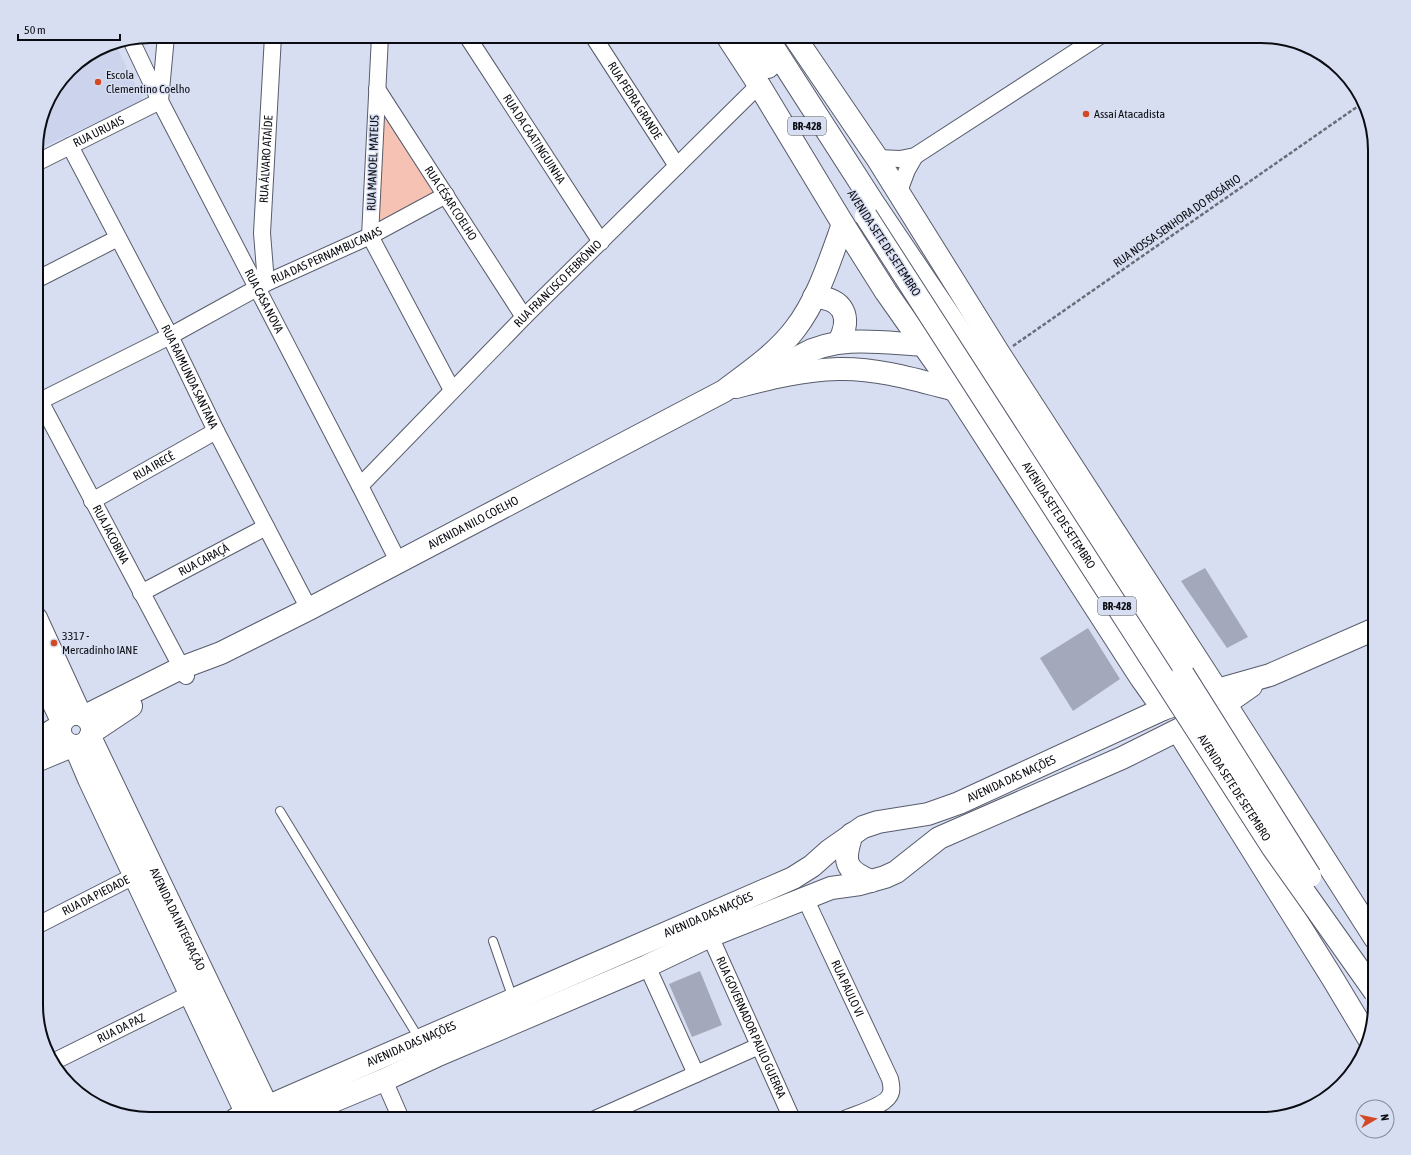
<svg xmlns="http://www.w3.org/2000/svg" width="1411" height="1155" font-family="'Asap Condensed',sans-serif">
<rect width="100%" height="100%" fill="#d8def1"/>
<!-- built -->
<path fill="#cbd3ed" d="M115,43L143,101L36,150V142L48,100L75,64L107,45Z"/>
<!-- green -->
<path fill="#f5c2b4" d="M378,99L436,193L373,231Z"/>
<!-- building -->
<path fill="#a3a8bb" d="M1205,568L1248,637L1227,648L1181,581Z
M1088,628L1120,679L1073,711L1040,658Z
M700,971L722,1025L692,1037L669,984Z"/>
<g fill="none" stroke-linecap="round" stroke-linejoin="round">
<defs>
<path id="lane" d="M280,811L420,1040
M493,941L513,999"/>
<g id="street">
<path d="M380,36L370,236L452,390"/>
<path id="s1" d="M467,36L601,242"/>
<path id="s2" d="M593,36L677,166"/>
<path id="s3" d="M131,40L160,101L360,486L398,561"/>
<path id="s4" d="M377,89L524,317"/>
<path id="s5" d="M70,146L170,336L216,431L309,609"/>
<path d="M877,158L900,159L915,156L1100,36"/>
<path id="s6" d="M36,163L160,101L166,36"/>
<path d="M898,194L907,170L915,156"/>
<path d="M36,280L118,238"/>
<path id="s7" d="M266,283L262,233L273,36"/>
<path id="s8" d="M40,401L186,676"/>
<path id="s9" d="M36,403L170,336L266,283L370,236L446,195"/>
<path id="s10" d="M360,486L524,317L759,85"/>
<path id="s11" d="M92,501L216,431"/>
<path id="s12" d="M141,593L266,527"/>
<path id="s13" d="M805,898L890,1079C891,1083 892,1088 891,1092C889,1105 856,1114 845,1119"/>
<path id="s14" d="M36,926L134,876"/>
<path id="s15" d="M710,936L792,1119"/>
<path d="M647,966L696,1074"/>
<path id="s16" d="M53,1062L190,994"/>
<path d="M384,1080L401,1119"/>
<path d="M595,1119L759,1046"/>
</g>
<g id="secondary">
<path d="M727,36L759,85L843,224L886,292L955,390L1141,678L1163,709"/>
<path d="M794,36L877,158L1000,355L1217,690"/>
<path d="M814,297C844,298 852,317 839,342"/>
<path d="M775,375C784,369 793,360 802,355C839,334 883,343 923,345"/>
<path d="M736,387C770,378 803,370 838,369C878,368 917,380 955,390"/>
<path d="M1226,705L1375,938"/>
<path id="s17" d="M85,716L181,668L221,653L309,609L724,391C749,372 776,354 795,329C818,299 830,260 843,224"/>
<path d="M1178,731L1333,979L1369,1039"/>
<path d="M92,732L131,706"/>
<path d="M36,741L60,726"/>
<path d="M36,761L72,746"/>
<path d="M852,834C843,861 844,870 871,881"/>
<path id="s18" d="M271,1105L793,878L812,866L830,850L863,827L878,822L928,814L959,803L1163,709L1217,690L1270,675L1375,629"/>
<path d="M236,1119L240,1117"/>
<path d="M290,1119L384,1080L436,1056L647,966L710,936L831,888L860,884L885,877L896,872L939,838L1122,758L1214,712L1251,686"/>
</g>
<g id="primary">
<path d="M36,618L80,714"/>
<path d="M36,666L62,721"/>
<circle cx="76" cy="730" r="16"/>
<path id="s19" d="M90,737L265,1102"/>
<path d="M75,746L89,779L244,1108"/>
<path d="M251,1103C264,1098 275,1105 278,1119"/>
</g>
<path id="highway" d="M748,36L768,67
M766,36L874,204L1089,523L1183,674
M923,345L953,351"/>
</defs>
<!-- lane casing -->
<use href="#lane" stroke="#575c6c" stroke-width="10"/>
<!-- street casing -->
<use href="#street" stroke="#575c6c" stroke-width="18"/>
<!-- secondary casing -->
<use href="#secondary" stroke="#575c6c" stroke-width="24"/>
<!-- primary casing -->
<use href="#primary" stroke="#575c6c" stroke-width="24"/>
<!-- highway casing -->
<use href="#highway" stroke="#575c6c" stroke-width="24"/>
<!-- path -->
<path stroke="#6a6e7a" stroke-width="2.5" stroke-dasharray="4 2" stroke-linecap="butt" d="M1013,346L1364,102"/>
<!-- lane -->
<use href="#lane" stroke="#fff" stroke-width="8"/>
<!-- street -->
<use href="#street" stroke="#fff" stroke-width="16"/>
<!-- secondary -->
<use href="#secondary" stroke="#fff" stroke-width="22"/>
<!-- primary -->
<use href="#primary" stroke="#fff" stroke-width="22"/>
<!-- highway -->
<use href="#highway" stroke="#fff" stroke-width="22"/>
<defs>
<g id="highway-bridge">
<path id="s20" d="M866,216L1273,848L1375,992"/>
<path d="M1183,674L1310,876"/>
</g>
</defs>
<!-- highway-bridge casing -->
<use href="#highway-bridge" stroke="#575c6c" stroke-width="24" stroke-linecap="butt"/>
<!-- highway-bridge -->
<use href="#highway-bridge" stroke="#fff" stroke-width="22"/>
</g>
<!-- markers -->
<g fill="#d34926" stroke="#d8def1" stroke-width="1.5">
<circle cx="98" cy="82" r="4"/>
<circle cx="1086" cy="114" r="4"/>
<circle cx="54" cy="643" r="4"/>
</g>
<g text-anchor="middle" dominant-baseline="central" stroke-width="3" stroke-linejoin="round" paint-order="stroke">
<!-- shield labels -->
<g fill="#d8def1" stroke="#484b55" stroke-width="1">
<rect x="788" y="117" width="38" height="18" rx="3"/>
<rect x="1098" y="597" width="38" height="18" rx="3"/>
</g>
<g font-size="11" font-weight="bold" fill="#0a0c12">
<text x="807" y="126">BR-428</text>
<text x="1117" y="606">BR-428</text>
</g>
<!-- poi labels -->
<g font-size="12" fill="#0a0c12" stroke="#d8def1" text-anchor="start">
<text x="106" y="75">Escola<tspan x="106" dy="14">Clementino Coelho</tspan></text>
<text x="1094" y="114">Assaí Atacadista</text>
<text x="62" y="636">3317 -<tspan x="62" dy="14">Mercadinho IANE</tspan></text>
</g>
<!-- street labels -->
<g font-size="12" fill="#0a0c12" stroke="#d8def1">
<text stroke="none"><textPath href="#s2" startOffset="77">RUA PEDRA GRANDE</textPath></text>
<text stroke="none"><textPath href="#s6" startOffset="70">RUA URUAIS</textPath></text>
<text stroke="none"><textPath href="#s1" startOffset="123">RUA DA CAATINGUINHA</textPath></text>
<text stroke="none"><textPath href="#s7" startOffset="124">RUA ÁLVARO ATAÍDE</textPath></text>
<text transform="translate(373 163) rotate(-88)">RUA MANOEL MATEUS</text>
<text stroke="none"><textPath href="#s4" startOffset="136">RUA CÉSAR COELHO</textPath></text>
<text transform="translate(1177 221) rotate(-35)">RUA NOSSA SENHORA DO ROSÁRIO</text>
<text transform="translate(884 243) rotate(57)">AVENIDA SETE DE SETEMBRO</text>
<text stroke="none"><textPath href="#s9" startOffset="326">RUA DAS PERNAMBUCANAS</textPath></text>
<text stroke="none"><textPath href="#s10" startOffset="283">RUA FRANCISCO FEBRÔNIO</textPath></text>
<text stroke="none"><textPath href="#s3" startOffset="293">RUA CASA NOVA</textPath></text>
<text stroke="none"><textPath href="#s5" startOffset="260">RUA RAIMUNDA SANTANA</textPath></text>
<text stroke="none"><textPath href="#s11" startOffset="71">RUA IRECÊ</textPath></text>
<text stroke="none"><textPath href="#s20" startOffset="356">AVENIDA SETE DE SETEMBRO</textPath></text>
<text stroke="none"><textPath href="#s17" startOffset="434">AVENIDA NILO COELHO</textPath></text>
<text stroke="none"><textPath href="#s8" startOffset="151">RUA JACOBINA</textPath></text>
<text stroke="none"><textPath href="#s12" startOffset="71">RUA CARAÇÁ</textPath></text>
<text stroke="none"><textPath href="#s18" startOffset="813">AVENIDA DAS NAÇÕES</textPath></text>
<text stroke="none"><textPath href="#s20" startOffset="680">AVENIDA SETE DE SETEMBRO</textPath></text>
<text stroke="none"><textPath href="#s14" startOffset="67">RUA DA PIEDADE</textPath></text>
<text stroke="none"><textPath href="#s18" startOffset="477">AVENIDA DAS NAÇÕES</textPath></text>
<text stroke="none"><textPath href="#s19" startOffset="202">AVENIDA DA INTEGRAÇÃO</textPath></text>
<text stroke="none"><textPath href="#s13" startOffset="100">RUA PAULO VI</textPath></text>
<text stroke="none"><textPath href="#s15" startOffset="100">RUA GOVERNADOR PAULO GUERRA</textPath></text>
<text stroke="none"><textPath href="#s16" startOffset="76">RUA DA PAZ</textPath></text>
<text stroke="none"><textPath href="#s18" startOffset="153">AVENIDA DAS NAÇÕES</textPath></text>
</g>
</g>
<!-- crop -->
<path d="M0 0H1411V1155H0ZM150 43H1261A107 107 0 0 1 1368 150V1005A107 107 0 0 1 1261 1112H150A107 107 0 0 1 43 1005V150A107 107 0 0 1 150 43Z" fill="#d8def1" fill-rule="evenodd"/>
<path fill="none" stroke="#0a0c12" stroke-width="2" d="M150 43H1261A107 107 0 0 1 1368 150V1005A107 107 0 0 1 1261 1112H150A107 107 0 0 1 43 1005V150A107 107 0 0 1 150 43Z"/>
<!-- north arrow -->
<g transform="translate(1375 1119) rotate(81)"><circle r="19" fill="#d8def1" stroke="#868a98"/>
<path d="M0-3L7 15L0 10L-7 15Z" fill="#d34926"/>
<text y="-6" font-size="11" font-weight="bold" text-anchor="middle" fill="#0a0c12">N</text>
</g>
<!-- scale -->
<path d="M18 34v6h102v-6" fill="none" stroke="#0a0c12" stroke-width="2"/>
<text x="24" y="34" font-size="12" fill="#0a0c12" stroke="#d8def1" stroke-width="3" paint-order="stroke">50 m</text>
</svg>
